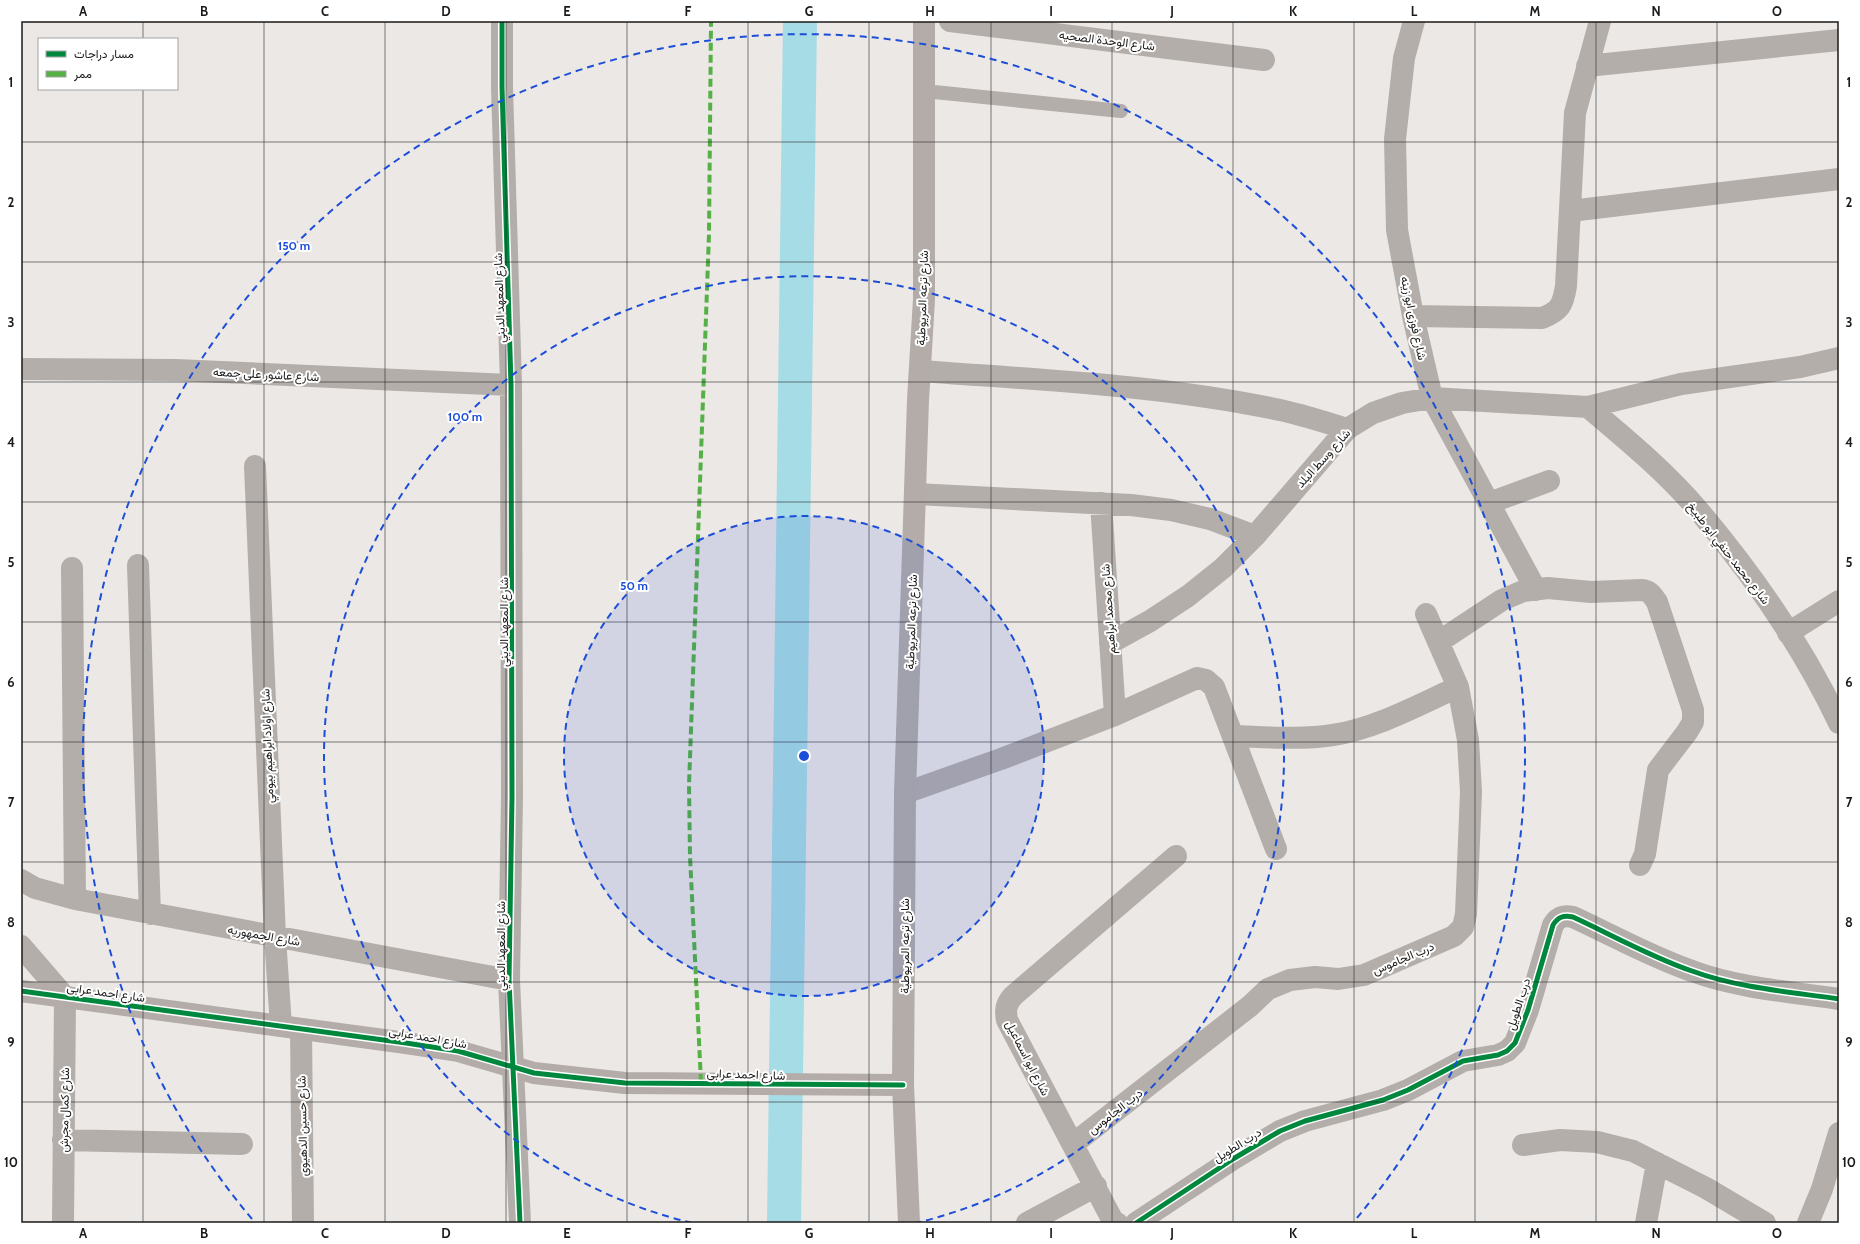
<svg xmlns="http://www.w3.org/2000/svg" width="1860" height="1244" font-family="Cabin,Vazirmatn,sans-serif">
<rect width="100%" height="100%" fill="#ebe8e6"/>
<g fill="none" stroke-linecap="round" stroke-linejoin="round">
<!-- canal -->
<path stroke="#a6dce5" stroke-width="34" d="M784,1223L800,21"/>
<!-- lane -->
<path stroke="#b4aeaa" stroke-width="14" d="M924,91L1121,111"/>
<!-- street -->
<path stroke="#b4aeaa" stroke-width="22" d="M502,21V87L511,385L512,797L509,980L520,1223
M950,21L1264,60
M1414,21L1404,58L1395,139L1397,230L1413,316L1432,398L1536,590
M1587,66L1839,40
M1570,211L1839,179
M1413,316L1542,318C1560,311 1563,305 1566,286L1575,113L1600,21
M21,369L176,370L511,385
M920,371C1040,380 1162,385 1280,410C1303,415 1325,422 1347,429
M1588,407C1626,439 1666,472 1699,511C1753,575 1803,647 1839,723
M255,466L275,937L281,1026
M916,494L1131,505L1171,510L1210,519L1255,536
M1101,503L1115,715
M1489,503L1549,481
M138,565L150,914
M72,568L75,899
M1788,633L1839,601
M1440,641L1502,600L1523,591L1548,588L1591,592L1642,590C1650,591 1652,595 1657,602L1693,710V722L1687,732L1658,770L1645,854L1640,865
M1110,643L1150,621L1188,596L1223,568L1255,536L1347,429L1373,413L1402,403L1432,398L1588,407L1681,384L1800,367L1839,358
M1233,736C1266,737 1300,740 1333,735C1377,728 1418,705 1458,687
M905,793L1001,759L1115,715L1197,678L1206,680L1214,687L1276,849
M21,880L35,888L75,899L509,980
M21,946L65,997L63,1223
M301,1029L303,1223
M63,1140L242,1144
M1073,1144L1250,1006L1268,989L1290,980L1315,977L1338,979L1364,975L1454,936L1463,927L1466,914L1471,792L1468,740L1458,687L1426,614
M1523,1145L1560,1140L1597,1142L1633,1151L1706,1188L1765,1223
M1027,1223L1096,1186
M1117,1223L1113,1221L1007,1020C1005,1010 1006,1004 1013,996L1176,856
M1136,1223L1233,1159L1280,1131L1305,1121L1383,1100L1408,1090L1463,1061L1498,1055L1507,1051L1515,1043L1528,1010L1553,925C1558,917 1563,915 1573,917C1612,935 1651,957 1692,971C1738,988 1791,992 1839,999
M1646,1223L1657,1163
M1808,1223L1822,1189L1839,1133"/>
<!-- secondary -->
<path stroke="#b3aca8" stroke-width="22" d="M21,991L406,1043L458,1051L534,1073L625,1083L903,1085
M909,1223L903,1085L905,793L918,400L924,299V21"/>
<!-- quiet -->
<path stroke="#55b145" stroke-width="4" stroke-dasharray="8 4" stroke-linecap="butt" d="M701,1082L690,856L689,785L709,234L711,21"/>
<defs>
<path id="cycleway" d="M502,21V87L511,385L512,797L509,980L520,1223
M21,991L406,1043L458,1051L534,1073L625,1083L903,1085
M1136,1223L1233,1159L1280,1131L1305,1121L1383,1100L1408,1090L1463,1061L1498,1055L1507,1051L1515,1043L1528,1010L1553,925C1558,917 1563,915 1573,917C1612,935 1651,957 1692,971C1738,988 1791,992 1839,999"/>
</defs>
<!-- cycleway casing -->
<use href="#cycleway" stroke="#fff" stroke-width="8"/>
<!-- cycleway -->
<use href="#cycleway" stroke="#00873e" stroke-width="5"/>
</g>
<!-- grid -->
<path fill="none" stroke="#1b1a19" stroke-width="1" stroke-opacity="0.55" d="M143,21V39M264,21V1223M385,21V1223M506,21V1223M627,21V1223M748,21V1223M869,21V1223M991,21V1223M1112,21V1223M1233,21V1223M1354,21V1223M1475,21V1223M1596,21V1223M1717,21V1223M143,89V1223M21,142H1839M21,262H1839M21,382H1839M21,502H1839M21,622H1839M21,742H1839M21,862H1839M21,982H1839M21,1102H1839"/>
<!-- distance rings -->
<circle cx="804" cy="756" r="240" fill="#1d4ed8" fill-opacity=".12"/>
<g fill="none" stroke="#1d4ed8" stroke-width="2" stroke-dasharray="7 5">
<circle cx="804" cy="756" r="240"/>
<path d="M692 1223A480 480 0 1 1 916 1223"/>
<path d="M252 1219A721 721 0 1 1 1356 1219"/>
</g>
<g text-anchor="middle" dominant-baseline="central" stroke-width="4" stroke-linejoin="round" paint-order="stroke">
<!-- street labels -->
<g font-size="12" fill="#1b1a19" stroke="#fff">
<text transform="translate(1107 40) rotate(7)">شارع الوحدة الصحيه</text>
<text transform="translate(499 298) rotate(-92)">شارع المعهد الديني</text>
<text transform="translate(922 298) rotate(-88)">شارع ترعه المريوطية</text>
<text transform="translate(1414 318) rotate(78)">شارع فوزى ابو زينه</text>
<text transform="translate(266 374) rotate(3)">شارع عاشور على جمعه</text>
<text transform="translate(1323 458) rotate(-48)">شارع وسط البلد</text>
<text transform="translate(1729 553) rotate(52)">شارع محمد حنفي ابو طبيخ</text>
<text transform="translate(1108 609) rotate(-94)">شارع محمد ابراهيم</text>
<text transform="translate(503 622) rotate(-90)">شارع المعهد الديني</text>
<text transform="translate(911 622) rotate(-88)">شارع ترعه المريوطية</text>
<text transform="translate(267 746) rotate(-92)">شارع اولاد ابراهيم بيومي</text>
<text transform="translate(264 935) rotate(10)">شارع الجمهوريه</text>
<text transform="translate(500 946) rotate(-90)">شارع المعهد الديني</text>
<text transform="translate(904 946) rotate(-90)">شارع ترعه المريوطية</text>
<text transform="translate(1403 958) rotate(-23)">درب الجاموس</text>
<text transform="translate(106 992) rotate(8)">شارع احمد عرابى</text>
<text transform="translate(1518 1004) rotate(-72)">درب الطويل</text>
<text transform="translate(428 1037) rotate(10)">شارع احمد عرابى</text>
<text transform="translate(1028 1058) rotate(63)">شارع ابو اسماعيل</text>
<text transform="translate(746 1074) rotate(2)">شارع احمد عرابى</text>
<text transform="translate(64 1110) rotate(-89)">شارع كمال مجرش</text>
<text transform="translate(1115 1111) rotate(-38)">درب الجاموس</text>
<text transform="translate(302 1126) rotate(-91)">شارع حسين الدهيوي</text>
<text transform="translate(1237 1145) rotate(-32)">درب الطويل</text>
</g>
</g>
<circle cx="804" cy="756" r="6" fill="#1d4ed8" stroke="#fff" stroke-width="2"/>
<g font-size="12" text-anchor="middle" font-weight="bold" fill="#1d4ed8" stroke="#fff" stroke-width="4" stroke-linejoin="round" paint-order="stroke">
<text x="294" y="250">150 m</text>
<text x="465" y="421">100 m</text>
<text x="634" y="590">50 m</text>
</g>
<!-- border -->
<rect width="1860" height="1244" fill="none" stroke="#ffffff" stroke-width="44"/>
<!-- legend -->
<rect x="38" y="38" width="140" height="52" fill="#ffffff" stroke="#a4a3a3"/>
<rect x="46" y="51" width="20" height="6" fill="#00873e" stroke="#a4a3a3"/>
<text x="74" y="58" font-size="12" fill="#1b1a19">مسار دراجات</text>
<rect x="46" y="71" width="20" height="6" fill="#55b145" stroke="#a4a3a3"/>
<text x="74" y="78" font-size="12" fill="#1b1a19">ممر</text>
<rect x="22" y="22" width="1816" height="1200" fill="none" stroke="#1b1a19" stroke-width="1.5"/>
<g font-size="13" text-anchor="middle" font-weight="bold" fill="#1b1a19">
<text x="83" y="16">A</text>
<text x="204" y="16">B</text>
<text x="325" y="16">C</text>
<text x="446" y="16">D</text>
<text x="567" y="16">E</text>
<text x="688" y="16">F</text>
<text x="809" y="16">G</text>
<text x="930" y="16">H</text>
<text x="1051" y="16">I</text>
<text x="1172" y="16">J</text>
<text x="1293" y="16">K</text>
<text x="1414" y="16">L</text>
<text x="1535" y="16">M</text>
<text x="1656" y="16">N</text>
<text x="1777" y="16">O</text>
<text x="11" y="87">1</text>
<text x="1849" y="87">1</text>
<text x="11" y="207">2</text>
<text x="1849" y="207">2</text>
<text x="11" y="327">3</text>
<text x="1849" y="327">3</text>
<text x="11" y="447">4</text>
<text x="1849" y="447">4</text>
<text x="11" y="567">5</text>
<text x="1849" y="567">5</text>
<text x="11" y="687">6</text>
<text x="1849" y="687">6</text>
<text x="11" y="807">7</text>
<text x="1849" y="807">7</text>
<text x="11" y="927">8</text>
<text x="1849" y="927">8</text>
<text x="11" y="1047">9</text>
<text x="1849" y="1047">9</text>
<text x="11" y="1167">10</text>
<text x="1849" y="1167">10</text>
<text x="83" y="1238">A</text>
<text x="204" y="1238">B</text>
<text x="325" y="1238">C</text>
<text x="446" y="1238">D</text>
<text x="567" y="1238">E</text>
<text x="688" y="1238">F</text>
<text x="809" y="1238">G</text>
<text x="930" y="1238">H</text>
<text x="1051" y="1238">I</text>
<text x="1172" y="1238">J</text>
<text x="1293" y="1238">K</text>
<text x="1414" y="1238">L</text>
<text x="1535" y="1238">M</text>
<text x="1656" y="1238">N</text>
<text x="1777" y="1238">O</text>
</g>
</svg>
